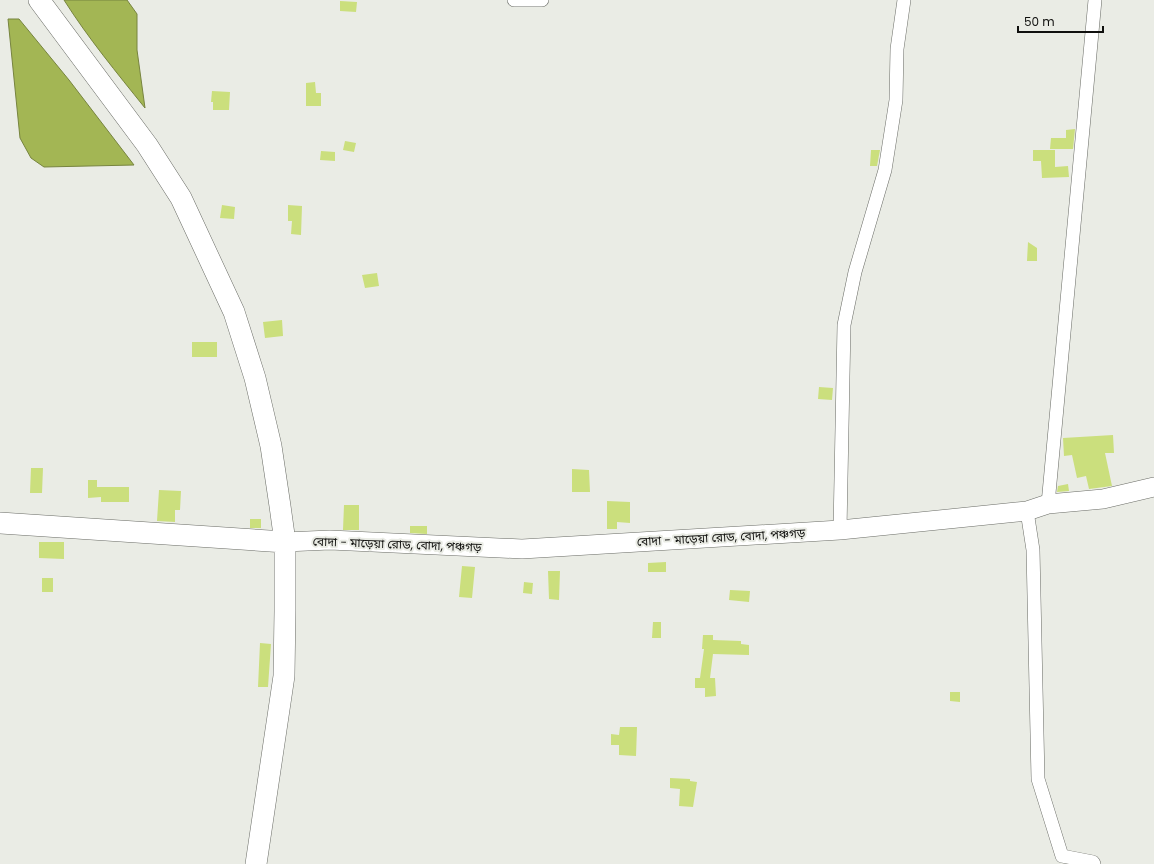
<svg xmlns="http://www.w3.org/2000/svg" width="1154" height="864" font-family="Poppins,'Noto Sans Bengali',sans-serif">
<rect width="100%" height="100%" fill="#eaece5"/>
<!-- water -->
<path fill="#a3b654" stroke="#77843f" d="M64,0H127L137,14V50L145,108C117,73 88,38 64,0Z
M8,19H19L69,80L134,165L44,167L31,158L20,138Z"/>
<!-- building -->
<path fill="#cbdf7d" d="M340,1L357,2L356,12L340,11Z
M315,82L316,93H321V106H306V83Z
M212,91L230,92L229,110H213V102H211Z
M1075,129L1073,149H1050L1051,138H1066V130Z
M345,141L356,143L354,152L343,150Z
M871,150H880L877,166H870Z
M1033,150H1055V167L1068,166L1069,177L1042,178L1041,161H1033Z
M321,151L335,152V161L320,160Z
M222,205L235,207L234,219L220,218Z
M288,205L302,206L301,235L291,234L292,221H288Z
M1028,242L1037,248V261H1027Z
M377,273L379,286L365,288L362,275Z
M282,320L283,336L265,338L263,322Z
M192,342H217V357H192Z
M819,387L833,388L832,400L818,399Z
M1113,435L1114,453H1105L1112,486L1089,489L1086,476L1077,478L1072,455L1064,456L1063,438Z
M31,468H43L42,493H30Z
M572,469L589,470L590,492H572Z
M88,480H97V487H129V502H101V497L88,498Z
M1068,484L1069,491L1057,492L1058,486Z
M159,490L181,491L180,510H175V522L157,521Z
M607,501L630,502V523L617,522V529H607Z
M344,505H359V530H343Z
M250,519H261V528H250Z
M410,526H427V534L410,533Z
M39,542H64V559L39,558Z
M666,562V572H648V563Z
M462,566L475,567L472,598L459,597Z
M548,571H560L559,600L549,599Z
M42,578H53V592H42Z
M524,582L533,583L532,594L523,593Z
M730,590L750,591L749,602L729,600Z
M653,622H661V638H652Z
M703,635H713V640L741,641V644L749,645V655L713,654L710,678H715L716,696L705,697V688H695V678H700L704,649H702Z
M260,643L271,644L268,687H258Z
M950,692H960V702L950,701Z
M620,727H637L636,756L619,755V745H611V734L619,735Z
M670,778L690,779V781L697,782L693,807L679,806L680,789L670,788Z"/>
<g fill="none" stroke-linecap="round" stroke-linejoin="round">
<defs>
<path id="street" d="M514,0H542
M1048,504L1095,0
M1027,511L1033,550L1038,779L1062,856L1093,862L1094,864
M840,530L844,325L855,272L885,170L896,100L897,49L904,0"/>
<path id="secondary" d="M285,542L330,540L522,549L840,530L1027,511L1048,504L1103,499L1154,487"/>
<path id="primary" d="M39,0L147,145L181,198L234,312L255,378L271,446L280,506L285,542V611L284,676L256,864
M0,523L285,542"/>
</defs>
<!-- street casing -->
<use href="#street" stroke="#6a6c66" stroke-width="14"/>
<!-- secondary casing -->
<use href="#secondary" stroke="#6a6c66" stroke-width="20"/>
<!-- primary casing -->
<use href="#primary" stroke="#6a6c66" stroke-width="22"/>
<!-- street -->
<use href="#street" stroke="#fff" stroke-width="13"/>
<!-- secondary -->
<use href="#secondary" stroke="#fff" stroke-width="19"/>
<!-- primary -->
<use href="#primary" stroke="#fff" stroke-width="21"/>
</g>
<g text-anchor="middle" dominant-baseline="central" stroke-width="4" stroke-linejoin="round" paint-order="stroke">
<!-- street labels -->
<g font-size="12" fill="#10100e" stroke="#eaece5">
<text transform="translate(721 537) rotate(-3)">বোদা - মাড়েয়া রোড, বোদা, পঞ্চগড়</text>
<text transform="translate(397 544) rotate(2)">বোদা - মাড়েয়া রোড, বোদা, পঞ্চগড়</text>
</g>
</g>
<!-- scale -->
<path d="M1018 26v6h85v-6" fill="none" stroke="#10100e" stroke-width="2"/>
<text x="1024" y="26" font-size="12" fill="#10100e" stroke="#eaece5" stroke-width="3" paint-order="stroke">50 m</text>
</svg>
